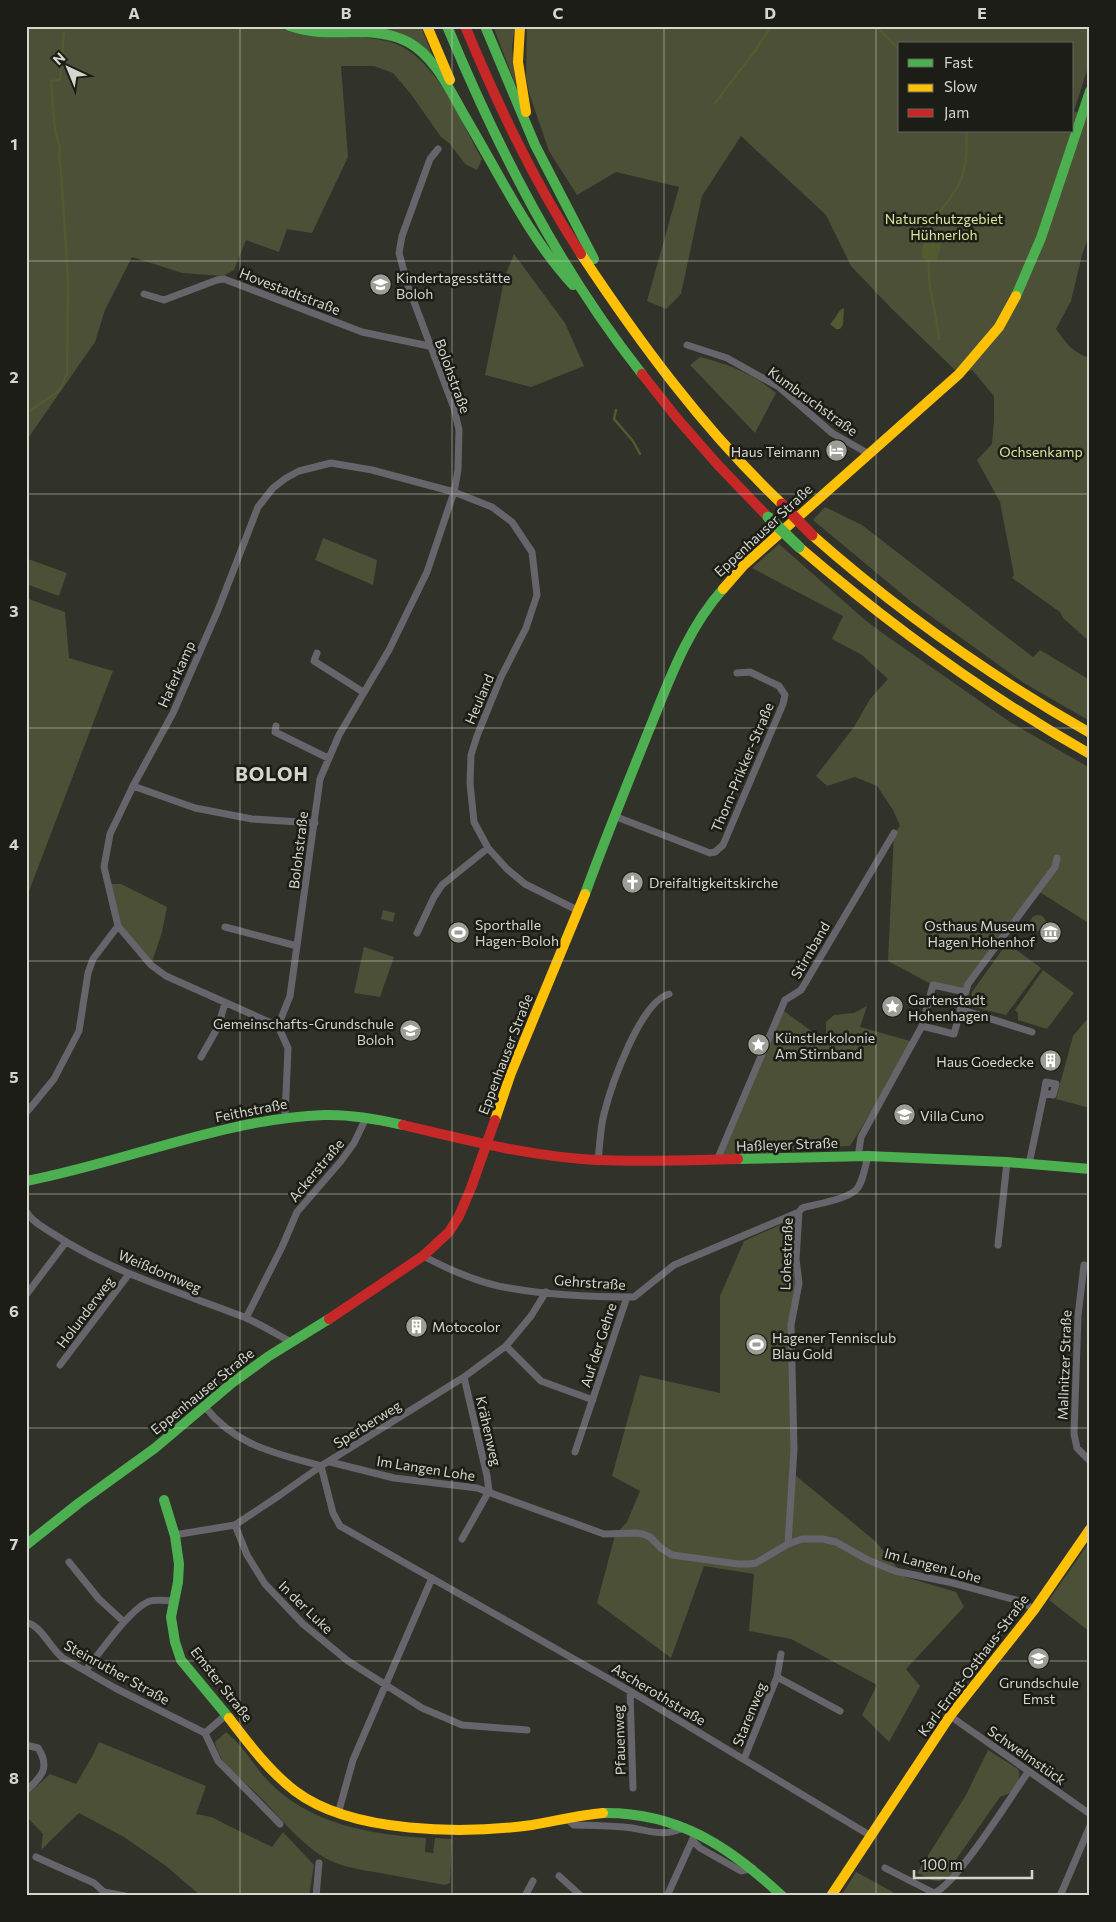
<svg xmlns="http://www.w3.org/2000/svg" width="1116" height="1922" font-family="Commissioner,sans-serif">
<rect width="100%" height="100%" fill="#31322a"/>
<!-- green -->
<path fill="#4c5037" fill-rule="evenodd" d="M26,26H277L290,32C322,35 355,34 386,41C434,51 460,120 482,159L477,170L465,164L450,144L441,137L410,93L393,73L374,66H341L348,157L312,233L287,229L279,252L246,240L234,270L223,276L182,273L132,257L105,310L95,342L26,441Z
M309,26H421L434,60L422,47Z
M493,26H515L512,48L516,86Z
M527,26H1090V61L1074,111L1090,118V233L1082,255L1071,301L1056,329C1067,344 1072,352 1090,358V642L1063,618L1060,612L1012,578L1014,575L1000,502L977,460L992,444L994,420V396L972,370L959,374L891,308L851,266L826,215L741,136L702,196L681,294L666,309L647,301L679,187L616,172L577,195L549,151L529,93L526,77ZM900,44H1072V131H900Z
M514,254L565,323L584,366L531,387L485,375L505,276Z
M700,357C730,365 752,373 776,393L755,433L690,365Z
M825,507L862,525L1033,657L1040,650L1090,680V721L1024,683L914,604L813,520Z
M323,538L377,560L373,585L315,560Z
M779,544L865,620L888,637L1010,722L1090,768V924L1038,891L965,990L929,983L888,961L894,833L900,826L893,810L877,786L855,777L827,786L816,776L854,727L870,699L888,679L862,655L832,639L843,616L752,568Z
M28,559L67,573L59,596L26,584Z
M26,598L65,612L69,658L113,671L26,899Z
M107,884H121L167,907L162,932L151,965L118,926Z
M383,910L395,913L393,922L381,919Z
M1030 923a8 8 0 1 1 16 0a8 8 0 1 1-16 0Z
M1007,943L1041,968L1006,1015L970,1006L972,992Z
M364,947L394,957L380,997L354,993Z
M1043,970L1074,993L1047,1029L1018,1020V1013L1015,1010Z
M867,1006L860,1027L914,1042L850,1146L802,1148L717,1160L781,1009L821,1038L826,1033V1022L834,1015L854,1013Z
M1090,1016V1108L1056,1099L1073,1036Z
M798,1217L799,1283L791,1325L795,1475L875,1541L905,1577L956,1592L964,1607L906,1669L920,1686L889,1742L862,1715L877,1685L791,1639L749,1631L754,1574L704,1566L671,1658L597,1603L615,1535L627,1522L640,1491L612,1476L640,1375L720,1393V1296L744,1241Z
M1090,1541V1632L1049,1600Z
M226,1732C242,1744 254,1766 268,1781C310,1824 368,1834 426,1838L425,1852L433,1853L435,1838L452,1839L450,1883L445,1885C423,1881 402,1877 380,1873C362,1870 341,1867 325,1858C297,1841 278,1814 255,1792C240,1778 219,1764 215,1742Z
M99,1742L206,1786L196,1814L211,1817L272,1847L283,1832L314,1865L309,1896H201L166,1866L124,1837L79,1813L41,1850L43,1834L26,1816V1796L50,1774L76,1784L93,1755Z
M988,1750L1018,1769C1022,1776 1017,1786 1011,1792C1009,1794 1004,1795 1000,1797L955,1861L954,1871C938,1887 936,1881 917,1873L966,1795Z
M856,1872L893,1892L891,1896H841Z"/>
<!-- water -->
<path fill="#525a2f" d="M926,236L936,237L942,241L937,261L932,260L929,262L922,258V249Z
M844,308L843,324L840,329H836L830,324C836,319 837,311 844,308Z"/>
<g fill="none" stroke-linecap="round" stroke-linejoin="round">
<!-- stream -->
<path stroke="#525a2f" stroke-width="2.5" d="M876,26L900,50
M715,103L755,51L771,26
M935,218C943,208 952,197 958,186C966,171 968,147 966,131
M929,262C927,290 937,312 939,339
M616,410L614,419L633,441L640,454
M26,413L59,391L67,374L68,280L61,171L59,158L60,148L55,130L51,81L60,80L64,32"/>
<!-- street -->
<path stroke="#67656b" stroke-width="7" d="M144,294L164,300L217,280L224,279L362,332L429,346
M687,345L727,358L779,387L832,433L869,454
M317,653L314,661L363,692
M276,726L275,732L328,758
M133,786L195,808L252,819L315,823
M614,816L710,853L715,852L723,845L783,704L785,695L779,686L750,672L737,673
M225,927L297,946
M417,933L434,897L442,885L488,848
M960,1009L1032,1032
M278,1026L166,976L151,965L118,926L104,867L110,834L133,786L173,713L218,610L258,507L273,488L286,478L299,471L331,463L372,470L454,492L492,507L512,522L532,552L537,595L526,628L501,677L477,736L471,755L470,783L474,822L488,848L507,869L525,884L579,911
M922,1026L954,1034L968,984L1055,867L1057,858
M201,1057L218,1027L225,1003
M26,1113L54,1079L79,1031L88,973L93,959L118,926
M285,1117L288,1048L278,1026L290,996L320,779L339,735L389,650L427,572L454,492L458,470L459,430L454,408L408,286L399,253L402,236L430,159L438,149
M858,1157L861,1137L922,1026L933,985L965,992
M598,1160C600,1145 600,1129 604,1114C611,1086 640,1002 669,994
M717,1160L785,1000L801,990L894,833
M1029,1164L1044,1093L1053,1095L1056,1084L1046,1082L1044,1093
M26,1211C31,1221 43,1227 52,1233C111,1272 179,1292 244,1317C260,1324 276,1334 291,1342
M998,1245L1007,1162
M423,1256C448,1269 481,1284 509,1288C548,1295 595,1297 634,1297L674,1265L799,1212
M1084,1265L1078,1316L1074,1434L1077,1448L1090,1461
M26,1295L66,1242
M246,1318L282,1247L297,1212L341,1161L354,1143L366,1118
M506,1346L541,1381L593,1400
M60,1365L129,1274
M464,1377L487,1476L489,1491
M205,1407C236,1446 275,1453 321,1466
M575,1452L627,1297
M330,1462L394,1478L477,1488L604,1534L636,1533L643,1534L650,1537L661,1548L672,1555L738,1564H750L756,1563L788,1544L802,1539H823L836,1542L868,1560L895,1571L953,1583L1023,1602L1034,1610
M321,1466L333,1513L340,1526L630,1691L871,1836
M235,1525L247,1555L265,1584L303,1624L348,1661L422,1708L462,1725L527,1730
M174,1535L235,1525L280,1495L321,1466L464,1377L506,1346L531,1316L546,1292
M462,1539L489,1491
M788,1544L794,1449L791,1325L799,1283L796,1259L799,1212L802,1208C816,1204 845,1200 856,1190C863,1183 865,1166 868,1156
M69,1562L99,1599L124,1622
M26,1623C40,1623 51,1650 63,1658L115,1688L205,1733L218,1761L280,1824
M86,1670C100,1653 130,1608 150,1601C157,1599 167,1601 174,1601
M777,1677L840,1711
M630,1691L633,1788
M950,1716L1090,1814
M205,1733L226,1715
M26,1745L38,1748C51,1768 41,1777 26,1791
M744,1759L777,1677L781,1654
M338,1814L353,1760L432,1578
M566,1818L574,1825C591,1825 608,1826 624,1827C648,1829 662,1839 685,1827
M693,1841L700,1848L741,1871L753,1868
M36,1857L94,1883L104,1892L125,1896
M885,1868L934,1893C956,1885 1012,1795 1028,1772
M559,1876L581,1896
M316,1896L319,1863
M525,1896L533,1881
M667,1896L696,1832
M1060,1896L1090,1826"/>
<!-- fast -->
<path stroke="#4caf50" stroke-width="10" d="M289,26C299,29 308,31 319,32C348,34 380,27 408,42C436,57 451,93 467,120C499,174 530,239 573,285
M447,26C498,149 559,269 642,374
M485,26L535,145L594,259
M1016,296L1041,238L1090,91
M585,894C605,839 627,785 649,730C669,681 687,629 723,589
M738,1159L868,1156L1007,1162L1090,1169
M26,1181C126,1162 222,1119 324,1115C351,1114 377,1119 403,1125
M164,1500L175,1536L179,1564L178,1582L171,1617L175,1642L181,1660L229,1718
M26,1545L79,1503L155,1448L232,1383L269,1356L329,1319
M603,1813C678,1812 730,1847 782,1896"/>
<!-- slow -->
<path stroke="#ffc107" stroke-width="10" d="M427,26L450,80
M520,26L518,62L526,112
M581,254C640,343 704,430 782,504
M812,535C898,611 990,676 1090,733
M799,547C890,625 985,695 1090,754
M723,589L744,565L959,374L999,327L1016,296
M495,1120L511,1073L585,894
M229,1718C249,1744 269,1771 295,1791C352,1834 464,1834 532,1825C556,1821 579,1815 603,1813
M831,1896L950,1716L1034,1610L1090,1529"/>
<!-- jam -->
<path stroke="#c62828" stroke-width="10" d="M465,26C498,105 534,182 581,254
M642,374L676,417L718,465L768,517
M403,1125C468,1140 531,1157 597,1160C644,1162 691,1160 738,1159
M329,1319L423,1256L449,1232L459,1216L471,1188L495,1120"/>
<!-- fast-bridge -->
<path stroke="#4caf50" stroke-width="11" d="M768,517L799,547"/>
<!-- jam-bridge -->
<path stroke="#c62828" stroke-width="11" d="M782,504L812,535"/>
</g>
<!-- grid -->
<path fill="none" stroke="#d5d7ce" stroke-width="1" stroke-opacity="0.55" d="M240,26V1896M452,26V1896M664,26V1896M876,26V1896M26,261H1090M26,494H1090M26,728H1090M26,961H1090M26,1194H1090M26,1428H1090M26,1661H1090"/>
<!-- icons -->
<defs>
<symbol id="school-disc" viewBox="-11 -11 22 22"><circle r="9.5" fill="#9c9d95" stroke="#1b1d16"/><path d="M0-5L7-2L0 1L-7-2ZM-4 1L0 2.5L4 1V4Q0 6-4 4Z" fill="#fff"/></symbol>
<symbol id="hotel-disc" viewBox="-11 -11 22 22"><circle r="9.5" fill="#9c9d95" stroke="#1b1d16"/><path d="M-6-4.5h1.5V1H6V5H4.5V3h-9V5H-6ZM-4 0a1.8 1.8 0 1 1 3.6 0ZM.5 0V-2.5h3Q6-2.5 6 0Z" fill="#fff"/></symbol>
<symbol id="church-disc" viewBox="-11 -11 22 22"><circle r="9.5" fill="#9c9d95" stroke="#1b1d16"/><path d="M-1.2-6h2.4v3.5h3.3v2.4h-3.3V6h-2.4V-.1h-3.3v-2.4h3.3Z" fill="#fff"/></symbol>
<symbol id="stadium-disc" viewBox="-11 -11 22 22"><circle r="9.5" fill="#9c9d95" stroke="#1b1d16"/><path d="M0-5a6.5 5 0 1 0 0 10a6.5 5 0 1 0 0-10ZM-3.5-1.8h7v3.6h-7Z" fill="#fff"/></symbol>
<symbol id="museum-disc" viewBox="-11 -11 22 22"><circle r="9.5" fill="#9c9d95" stroke="#1b1d16"/><path d="M0-6L6-3V-2H-6V-3ZM-5-1h2V3h-2ZM-1-1h2V3h-2ZM3-1h2V3H3ZM-6 4H6V6H-6Z" fill="#fff"/></symbol>
<symbol id="sight-disc" viewBox="-11 -11 22 22"><circle r="9.5" fill="#9c9d95" stroke="#1b1d16"/><path d="M0-6L1.8-2.2L6-1.7L2.9 1.2L3.7 5.4L0 3.3L-3.7 5.4L-2.9 1.2L-6-1.7L-1.8-2.2Z" fill="#fff"/></symbol>
<symbol id="building-disc" viewBox="-11 -11 22 22"><circle r="9.5" fill="#9c9d95" stroke="#1b1d16"/><path d="M-4-6H4V6H1V3H-1V6H-4ZM-2.5-4.3h1.7v1.8h-1.7ZM.8-4.3h1.7v1.8H.8ZM-2.5-1h1.7V.8h-1.7ZM.8-1h1.7V.8H.8Z" fill="#fff"/></symbol>
</defs>
<g fill-rule="evenodd">
<use href="#school-disc" x="368" y="272" width="25" height="25"/>
<use href="#hotel-disc" x="824" y="438" width="25" height="25"/>
<use href="#church-disc" x="620" y="870" width="25" height="25"/>
<use href="#stadium-disc" x="446" y="920" width="25" height="25"/>
<use href="#museum-disc" x="1038" y="920" width="25" height="25"/>
<use href="#sight-disc" x="880" y="994" width="25" height="25"/>
<use href="#school-disc" x="398" y="1018" width="25" height="25"/>
<use href="#sight-disc" x="746" y="1032" width="25" height="25"/>
<use href="#building-disc" x="1038" y="1048" width="25" height="25"/>
<use href="#school-disc" x="892" y="1102" width="25" height="25"/>
<use href="#building-disc" x="404" y="1314" width="25" height="25"/>
<use href="#stadium-disc" x="744" y="1332" width="25" height="25"/>
<use href="#school-disc" x="1026" y="1646" width="25" height="25"/>
</g>
<g text-anchor="middle" dominant-baseline="central" stroke-width="5" stroke-linejoin="round" paint-order="stroke">
<!-- park labels -->
<g font-size="14" fill="#d8e79b" stroke="#1b1d16">
<text x="944" y="218">Naturschutzgebiet<tspan x="944" dy="16">Hühnerloh</tspan></text>
<text x="1041" y="451">Ochsenkamp</text>
</g>
<!-- poi labels -->
<g font-size="14" fill="#d5d7ce" stroke="#1b1d16" text-anchor="start">
<text x="396" y="277">Kindertagesstätte<tspan x="396" dy="16">Boloh</tspan></text>
<text x="820" y="451" text-anchor="end">Haus Teimann</text>
<text x="649" y="882">Dreifaltigkeitskirche</text>
<text x="475" y="924">Sporthalle<tspan x="475" dy="16">Hagen-Boloh</tspan></text>
<text x="1035" y="925" text-anchor="end">Osthaus Museum<tspan x="1035" dy="16">Hagen Hohenhof</tspan></text>
<text x="908" y="999">Gartenstadt<tspan x="908" dy="16">Hohenhagen</tspan></text>
<text x="394" y="1023" text-anchor="end">Gemeinschafts-Grundschule<tspan x="394" dy="16">Boloh</tspan></text>
<text x="775" y="1037">Künstlerkolonie<tspan x="775" dy="16">Am Stirnband</tspan></text>
<text x="1034" y="1061" text-anchor="end">Haus Goedecke</text>
<text x="920" y="1115">Villa Cuno</text>
<text x="432" y="1326">Motocolor</text>
<text x="772" y="1337">Hagener Tennisclub<tspan x="772" dy="16">Blau Gold</tspan></text>
<text x="1039" y="1682" text-anchor="middle">Grundschule<tspan x="1039" dy="16">Emst</tspan></text>
</g>
<!-- street labels -->
<g font-size="14" fill="#d5d7ce" stroke="#1b1d16">
<text transform="translate(290 291) rotate(21)">Hovestadtstraße</text>
<text transform="translate(453 376) rotate(70)">Bolohstraße</text>
<text transform="translate(813 401) rotate(36)">Kumbruchstraße</text>
<text transform="translate(763 530) rotate(-43)">Eppenhauser Straße</text>
<text transform="translate(176 674) rotate(-66)">Haferkamp</text>
<text transform="translate(479 699) rotate(-67)">Heuland</text>
<text transform="translate(742 767) rotate(-67)">Thorn-Prikker-Straße</text>
<text transform="translate(298 850) rotate(-83)">Bolohstraße</text>
<text transform="translate(810 950) rotate(-60)">Stirnband</text>
<text transform="translate(505 1054) rotate(-69)">Eppenhauser Straße</text>
<text transform="translate(251 1110) rotate(-11)">Feithstraße</text>
<text transform="translate(787 1144) rotate(-2)">Haßleyer Straße</text>
<text transform="translate(316 1170) rotate(-50)">Ackerstraße</text>
<text transform="translate(786 1254) rotate(-88)">Lohestraße</text>
<text transform="translate(160 1271) rotate(23)">Weißdornweg</text>
<text transform="translate(590 1282) rotate(4)">Gehrstraße</text>
<text transform="translate(85 1312) rotate(-53)">Holunderweg</text>
<text transform="translate(598 1345) rotate(-72)">Auf der Gehre</text>
<text transform="translate(1064 1365) rotate(-88)">Mallnitzer Straße</text>
<text transform="translate(202 1391) rotate(-39)">Eppenhauser Straße</text>
<text transform="translate(367 1424) rotate(-32)">Sperberweg</text>
<text transform="translate(489 1431) rotate(77)">Krähenweg</text>
<text transform="translate(426 1468) rotate(9)">Im Langen Lohe</text>
<text transform="translate(933 1565) rotate(15)">Im Langen Lohe</text>
<text transform="translate(306 1607) rotate(44)">In der Luke</text>
<text transform="translate(973 1665) rotate(-53)">Karl-Ernst-Osthaus-Straße</text>
<text transform="translate(117 1672) rotate(29)">Steinruther Straße</text>
<text transform="translate(222 1684) rotate(52)">Emster Straße</text>
<text transform="translate(659 1694) rotate(31)">Ascherothstraße</text>
<text transform="translate(749 1714) rotate(-68)">Starenweg</text>
<text transform="translate(619 1740) rotate(-92)">Pfauenweg</text>
<text transform="translate(1027 1755) rotate(35)">Schwelmstück</text>
</g>
<!-- district labels -->
<g font-size="19" font-weight="bold" letter-spacing="1" fill="#d5d7ce" stroke="#1b1d16">
<text x="272" y="773">BOLOH</text>
</g>
</g>
<!-- border -->
<rect width="1116" height="1922" fill="none" stroke="#1b1d16" stroke-width="55"/>
<!-- legend -->
<rect x="898" y="42" width="175" height="90" fill="#1b1d16" stroke="#656760"/>
<rect x="908" y="59" width="25" height="8" fill="#4caf50" stroke="#656760"/>
<text x="944" y="68" font-size="15" fill="#d5d7ce">Fast</text>
<rect x="908" y="84" width="25" height="8" fill="#ffc107" stroke="#656760"/>
<text x="944" y="92" font-size="15" fill="#d5d7ce">Slow</text>
<rect x="908" y="109" width="25" height="8" fill="#c62828" stroke="#656760"/>
<text x="944" y="118" font-size="15" fill="#d5d7ce">Jam</text>
<!-- north arrow -->
<g transform="translate(68 68) rotate(316)" stroke="#1b1d16" stroke-width="4" paint-order="stroke">
<path d="M0-4L9 19L0 12L-9 19Z" fill="#d5d7ce"/>
<text y="-8" font-size="14" font-weight="bold" text-anchor="middle" fill="#d5d7ce">N</text>
</g>
<!-- scale -->
<path d="M914 1870v8h118v-8" fill="none" stroke="#d5d7ce" stroke-width="2.5"/>
<text x="921" y="1870" font-size="15" fill="#d5d7ce" stroke="#1b1d16" stroke-width="4" paint-order="stroke">100 m</text>
<rect x="28" y="28" width="1060" height="1866" fill="none" stroke="#d5d7ce" stroke-width="2"/>
<g font-size="16" text-anchor="middle" font-weight="bold" fill="#d5d7ce">
<text x="134" y="19">A</text>
<text x="346" y="19">B</text>
<text x="558" y="19">C</text>
<text x="770" y="19">D</text>
<text x="982" y="19">E</text>
<text x="14" y="150">1</text>
<text x="14" y="383">2</text>
<text x="14" y="617">3</text>
<text x="14" y="850">4</text>
<text x="14" y="1083">5</text>
<text x="14" y="1317">6</text>
<text x="14" y="1550">7</text>
<text x="14" y="1784">8</text>
</g>
</svg>
